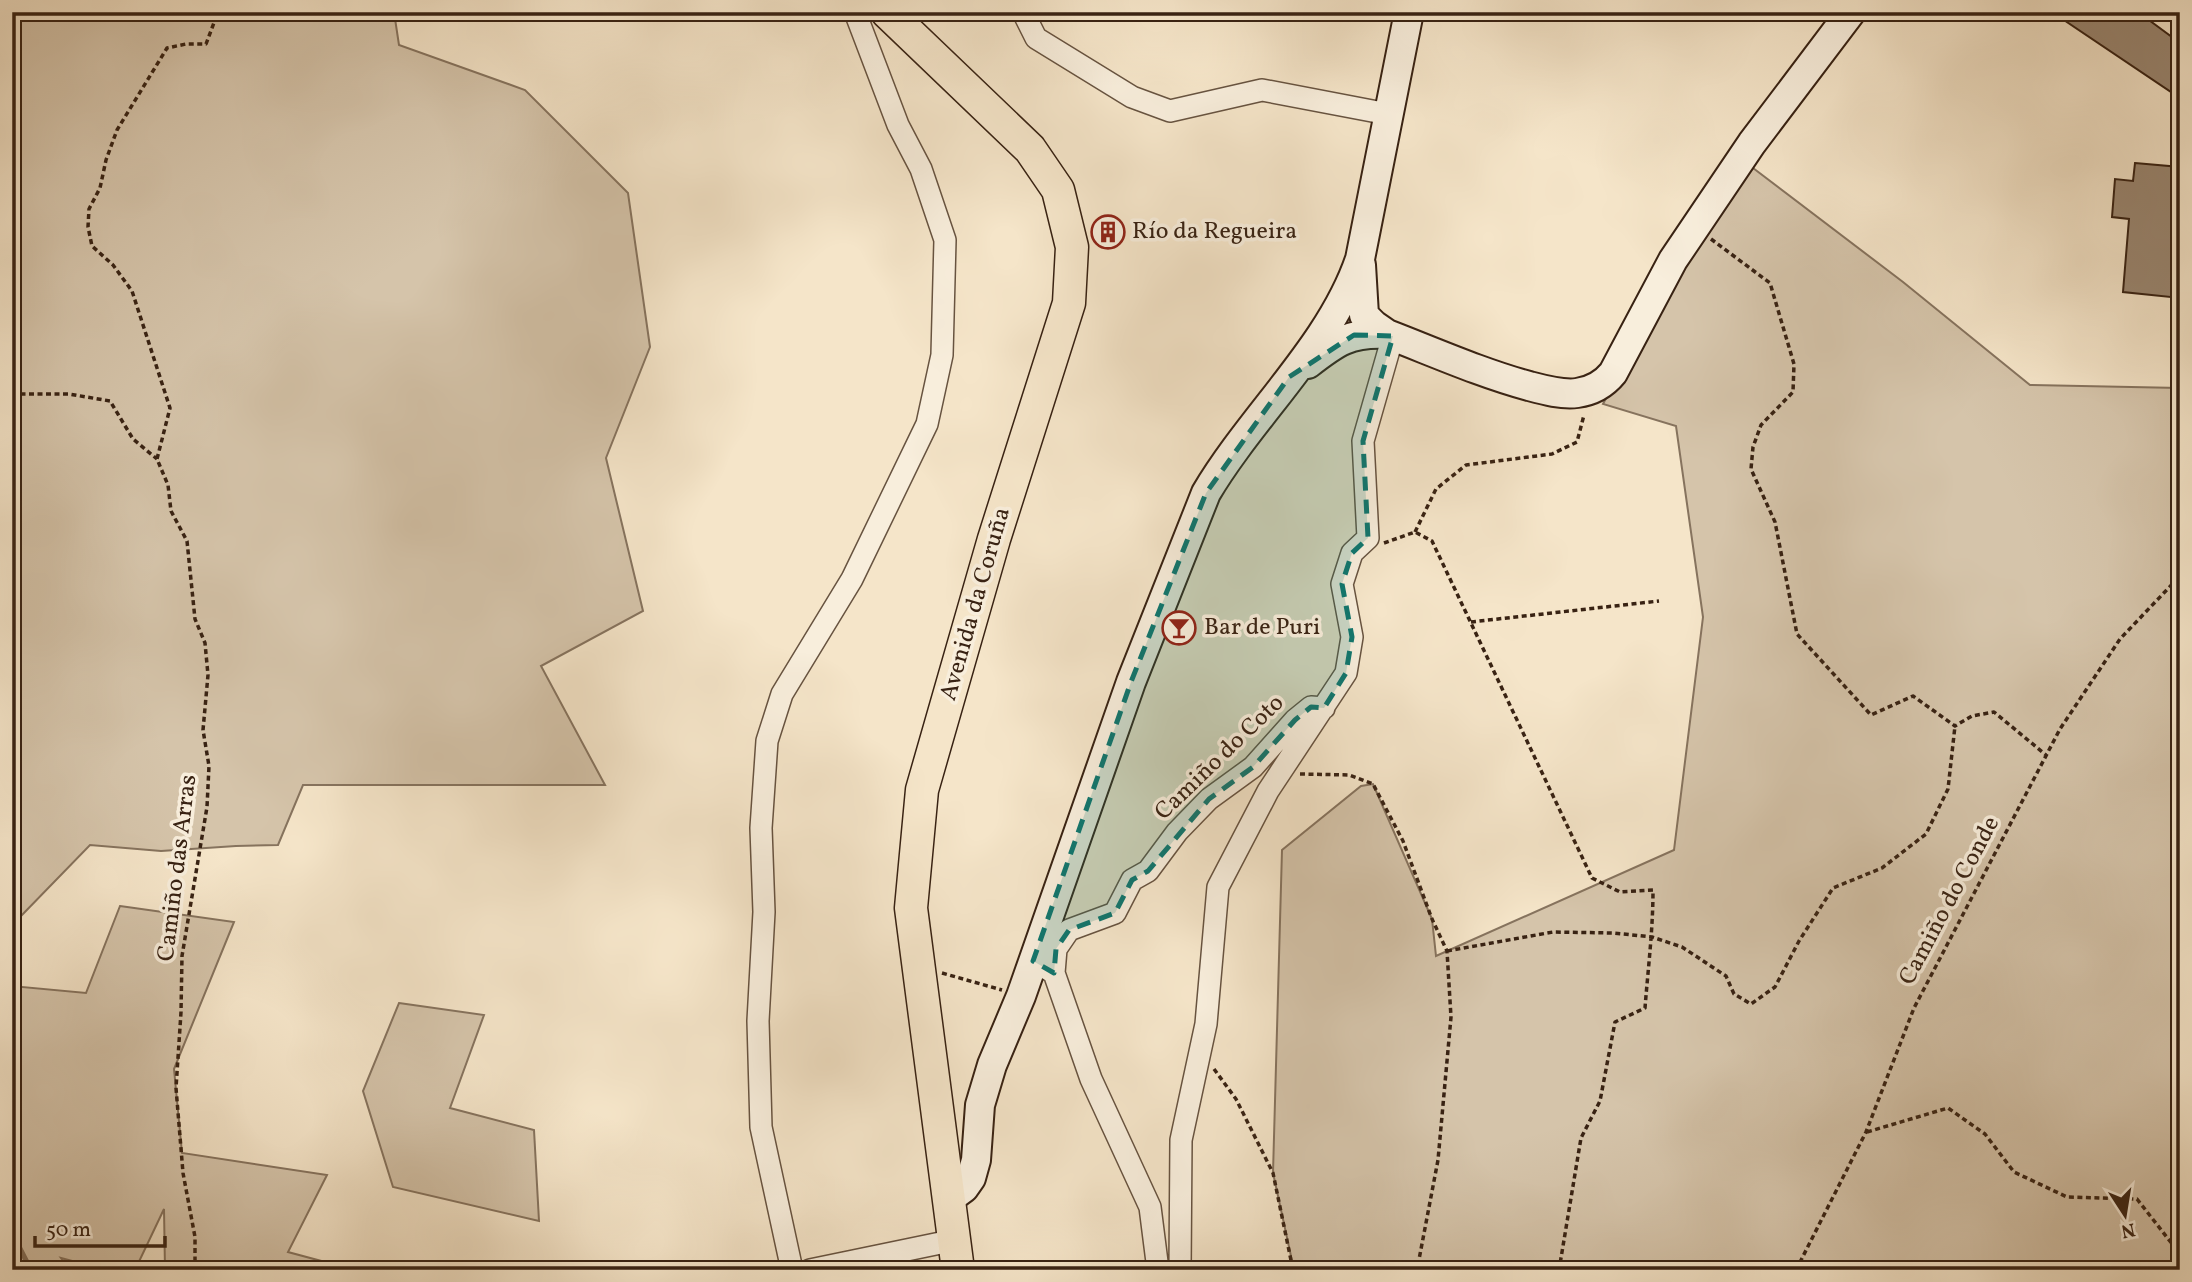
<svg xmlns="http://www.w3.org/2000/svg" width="2192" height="1282" font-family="Vollkorn,serif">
<rect width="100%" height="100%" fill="#f5e5c9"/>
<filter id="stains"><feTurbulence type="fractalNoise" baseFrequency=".00286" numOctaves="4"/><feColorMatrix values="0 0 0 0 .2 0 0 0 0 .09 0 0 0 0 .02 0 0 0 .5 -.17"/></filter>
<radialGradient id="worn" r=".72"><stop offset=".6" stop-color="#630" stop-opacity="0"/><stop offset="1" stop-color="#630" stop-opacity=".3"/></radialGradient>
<!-- green -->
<path fill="#d5c4aa" stroke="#86735e" stroke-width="2" d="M12,12H394L399,45L525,90L628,193L650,347L606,458L643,611L541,666L605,785H303L278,845L236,846L161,851L90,845L21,916L12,917Z
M1753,168L1903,282L2030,385L2180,388V1270H1294L1273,1173L1282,850L1361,786L1373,784L1432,919L1436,956L1674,850L1703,617L1676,426L1603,404L1695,227Z
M120,906L234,922L174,1069L182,1153L327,1175L288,1252L355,1270H165L164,1209L135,1270H106L61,1258L70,1270H12V986L86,993Z
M399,1003L484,1015L450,1108L534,1130L539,1221L393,1187L363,1091Z"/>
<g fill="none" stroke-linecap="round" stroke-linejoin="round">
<!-- stream -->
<path stroke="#836f5b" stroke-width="5" d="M12,1233L31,1270"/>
</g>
<!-- building -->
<path fill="#9a8772" stroke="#382213" stroke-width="2" d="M2052,12H2138L2180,43V98Z
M2135,163L2180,167V298L2123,292L2129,219L2112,217L2115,179L2133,181Z
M1108,220L1120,231L1108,245L1095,233Z"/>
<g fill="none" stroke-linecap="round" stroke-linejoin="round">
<defs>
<path id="street" d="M1023,12L1036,38L1132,97L1170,111L1262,90L1388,114
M1042,966L1054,973L1091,1079L1150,1207L1158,1270
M1054,973L1056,949L1069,930L1115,913L1132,880L1148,871L1177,832L1209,799L1253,767L1295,720L1311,707L1324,708
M792,1270L761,1127L758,1021L764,912L761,828L767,741L782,694L852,579L927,424L942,355L945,240L921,169L898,125L855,12
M810,1270L955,1240
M1180,1270L1181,1140L1206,1024L1218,887L1268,791L1346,673L1352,637L1342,584L1352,553L1368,538L1363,441L1393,336"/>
<path id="secondary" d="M1361,265L1364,315L1374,325L1387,334C1434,352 1481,373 1529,386C1544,390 1562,395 1577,393C1592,391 1604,384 1613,373L1673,260L1752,143L1851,12
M1308,364C1336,342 1350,332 1387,334
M949,1199L964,1188L971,1178L976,1160L980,1105L992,1065L1021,996L1131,682L1206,493C1252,415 1331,345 1360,259L1409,12"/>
<path id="primary" d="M887,12L1030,149L1058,190L1072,247L1069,303L994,539L922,790L911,908L958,1270"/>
</defs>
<!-- street casing -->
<use href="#street" stroke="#675340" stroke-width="24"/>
<!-- secondary casing -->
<use href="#secondary" stroke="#382213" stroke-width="32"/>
<!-- primary casing -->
<use href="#primary" stroke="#382213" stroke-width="35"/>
<!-- path -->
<path stroke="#382213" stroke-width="3.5" stroke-dasharray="5 3.5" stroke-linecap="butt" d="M1711,239L1770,283L1794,364L1793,392L1761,425L1753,447L1751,469L1775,522L1797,634L1871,715L1913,696L1955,726L1972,716L1994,712L2046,755
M12,394H69L110,401L133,439L157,459
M1415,532L1436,489L1466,465L1552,454L1577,442L1584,415
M1384,543L1415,532L1432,541L1592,878L1620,892L1653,890C1653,930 1648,969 1645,1008L1615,1022L1600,1101L1581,1138L1559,1270
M1471,622L1659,601
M1300,774L1349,775L1373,784L1403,841L1432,919L1447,951L1451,1017L1438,1160L1417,1270
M1447,951L1553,932L1614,933L1652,937L1682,947L1726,976L1734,994L1751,1004L1775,987L1799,941L1833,888L1882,868L1926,834L1948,789L1955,726
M942,973L1002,990
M1214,1069L1236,1099L1273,1173L1293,1270
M1867,1132L1948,1108L1985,1134L2014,1172L2067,1197L2137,1199L2180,1254
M195,1270V1237L183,1173L176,1088L181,1012L182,956L207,807L209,766L203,730L208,675L205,643L195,619L187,541L171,511L168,485L157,459L170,408L132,291L113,265L92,246L88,227L89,209L100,188L106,160L117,130L167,48L186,44H206L218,12
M1796,1270L1866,1132L1914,1008L2060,729L2120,639L2180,576
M2167,1270L2180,1258"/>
<!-- street -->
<use href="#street" stroke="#f8eedc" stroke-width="21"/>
<!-- secondary -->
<use href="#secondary" stroke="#f8eedc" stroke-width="28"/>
<!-- primary -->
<use href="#primary" stroke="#f5e5c9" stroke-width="32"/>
</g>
<!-- marked area -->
<path fill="#0f766e" fill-opacity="0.2" stroke="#0f766e" stroke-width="5" stroke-dasharray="14 9" stroke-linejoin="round" d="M1354,335L1393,336L1363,441L1368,538L1352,553L1342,584L1352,637L1346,673L1324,708L1311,707L1295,720L1253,767L1209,799L1148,871L1132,880L1115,913L1069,930L1056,949L1054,973L1033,961L1131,682L1206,493L1289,377Z"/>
<!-- icons -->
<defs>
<symbol id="building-ring" viewBox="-11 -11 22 22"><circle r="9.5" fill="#f8eedc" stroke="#8f2418" stroke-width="1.5"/><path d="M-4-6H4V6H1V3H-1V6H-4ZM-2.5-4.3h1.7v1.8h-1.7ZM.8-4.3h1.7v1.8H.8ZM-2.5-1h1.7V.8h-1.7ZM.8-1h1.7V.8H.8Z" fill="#8f2418"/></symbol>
<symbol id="bar-ring" viewBox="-11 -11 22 22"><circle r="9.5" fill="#f8eedc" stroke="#8f2418" stroke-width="1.5"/><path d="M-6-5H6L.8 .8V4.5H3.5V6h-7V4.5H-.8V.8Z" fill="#8f2418"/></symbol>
</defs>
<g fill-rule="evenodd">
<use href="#building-ring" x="1089" y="213" width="38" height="38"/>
<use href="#bar-ring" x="1160" y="609" width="38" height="38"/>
</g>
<g text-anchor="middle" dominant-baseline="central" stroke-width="7" stroke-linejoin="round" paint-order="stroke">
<!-- poi labels -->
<g font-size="24" fill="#382213" stroke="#f8eedc" text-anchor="start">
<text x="1132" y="232">Río da Regueira</text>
<text x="1204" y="628">Bar de Puri</text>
</g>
<!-- street labels -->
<g font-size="24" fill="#382213" stroke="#f8eedc">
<text transform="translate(976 604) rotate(-74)">Avenida da Coruña</text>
<text transform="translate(1220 758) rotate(-44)">Camiño do Coto</text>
<text transform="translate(178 868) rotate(-83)">Camiño das Arras</text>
<text transform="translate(1950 901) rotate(-62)">Camiño do Conde</text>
</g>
</g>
<!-- margin -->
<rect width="2192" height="1282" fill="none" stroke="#f5e5c9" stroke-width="42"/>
<rect x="14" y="14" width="2164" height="1254" fill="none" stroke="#382213" stroke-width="3.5"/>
<rect x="21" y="21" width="2150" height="1240" fill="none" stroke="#382213" stroke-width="2"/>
<!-- north arrow -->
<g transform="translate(2125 1215) rotate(168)" stroke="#f8eedc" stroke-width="5" paint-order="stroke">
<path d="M0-5L12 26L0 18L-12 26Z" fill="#382213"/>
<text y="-10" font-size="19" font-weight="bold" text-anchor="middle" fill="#382213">N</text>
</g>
<!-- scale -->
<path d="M35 1236v10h130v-10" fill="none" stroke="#382213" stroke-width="3.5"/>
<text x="46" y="1236" font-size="21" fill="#382213" stroke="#f8eedc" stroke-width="5" paint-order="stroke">50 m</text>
<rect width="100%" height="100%" filter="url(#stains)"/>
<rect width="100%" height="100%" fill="url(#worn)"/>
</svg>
